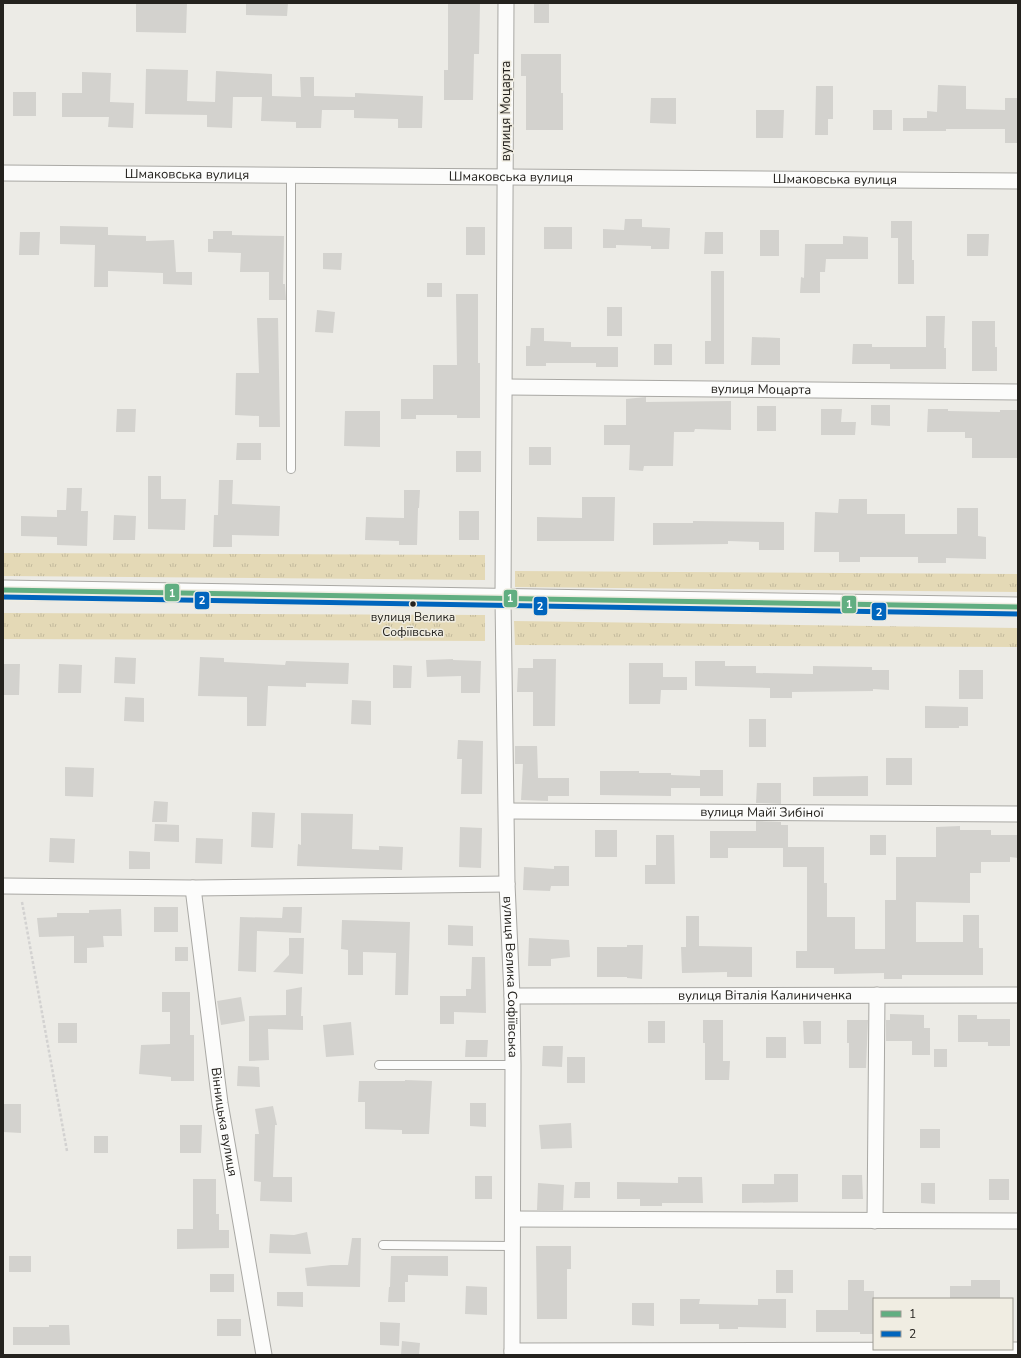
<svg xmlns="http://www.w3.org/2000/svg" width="1021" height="1358" font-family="'Nunito Sans',sans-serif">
<defs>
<pattern id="grass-tufts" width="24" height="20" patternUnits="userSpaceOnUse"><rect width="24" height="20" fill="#e4d9b6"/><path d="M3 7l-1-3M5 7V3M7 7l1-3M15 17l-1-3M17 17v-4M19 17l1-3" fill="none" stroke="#c3ba9c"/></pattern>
</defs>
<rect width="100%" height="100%" fill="#ecebe6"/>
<!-- grass -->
<path fill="url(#grass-tufts)" d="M3,553L485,555V580L3,576Z
M515,571L1018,574V592L515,587Z
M3,613L485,615V641L3,639Z
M514,621L1018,628V647L515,645Z"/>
<!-- building -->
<path fill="#d3d2ce" d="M136,3H187L186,33L136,32Z
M246,3H288L287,16L246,15Z
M448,3H480L479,54H474L473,100H444V70H448Z
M534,3H549V23H534Z
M521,54H561V93H563V130H526V76H521Z
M146,69L188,70L187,101L215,102L216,71L272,74V96L301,97L300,77H314V96L355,97V93L423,96L422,128H398V119L354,118V110H322L321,128H296V122L261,121L262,97H233L232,128L207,127V115L145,114Z
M82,72L111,73L110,102L134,103L133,128L108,127L109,117H62V93H82Z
M938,85L966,86V109L1005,110V98H1018V143H1005V129H946V131H903V118H927V111L937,112Z
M816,86H833V119H828V135H815Z
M13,92H36V116H13Z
M651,98H676V124L650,123Z
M756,110H784L783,138H756Z
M873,110H892V130H873Z
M625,219H642V227L670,228L669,249H651V246L616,245V248H603V229L624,230Z
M891,221H912V260H914V284H898V238H891Z
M60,226L108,227V235L146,236V241L174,240L176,272H192V285L163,284V273L108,271V287H94L95,245L60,244Z
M466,227H485V255H466Z
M544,227H572V249H544Z
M760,230H779V256H760Z
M213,231H232V235L284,236L283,284H285L286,300H269V272H240L241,253L208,252V239H213Z
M20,232H40L39,255H19Z
M705,232H723V254H704Z
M967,234H989L988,256H967Z
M843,236L868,237V259H826L825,272H820V293H800L801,277L804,278L805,244H843Z
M323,253H342L341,270L323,269Z
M711,271H724V364H705V341H711Z
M427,283H442V297H427Z
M456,294H478V363H480V418H457V415H416V419H401V399H433V365H457Z
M607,307H622V336H607Z
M317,310L335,312L333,333L315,332Z
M926,316H945L944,348H946V369H890V364H852L853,344H872V347H926Z
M257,318H278L280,427H259V416L235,415L236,373H259Z
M972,321H995V347H997V371H972Z
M531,328H544V341L571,342V347H618V367H596V363H546V366H526V346H530Z
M752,337L780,338V365H751Z
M654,344H672V365H654Z
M646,397V402L731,401V430L695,429L694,432H674L673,466H644L643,471L629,470L630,445H604V425H626V399Z
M871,405H890V426L871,425Z
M757,406H776V431H757Z
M117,409H136L135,432H116Z
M821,409H842L841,422H856L855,435H821Z
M928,409H948V411L1000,412V410H1018V458H972V438H965V432H927Z
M345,411H380V447L344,446Z
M237,443H261V460H236Z
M529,447H551V465H529Z
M456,451H481V472H456Z
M148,476H161V499H186L185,530L148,529Z
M219,480H233L232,504L280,506L279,536L232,535V547H213L214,515H218Z
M67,488H82L81,511H88L87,546L57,545V537L21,536V516L57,517V510H66Z
M404,490H420L419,508H418L417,545H399V541L365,540L366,517L404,518Z
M582,497H615L614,541H537V517L582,518Z
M839,499H867V514H905V534H957V508H978V536L986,537V559L946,558V563H918V557H860V562H839V552H814L815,512L838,513Z
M459,511H479V540H459Z
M114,515L136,516L135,540H113Z
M693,521L784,522V550H759V542L728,541V544L653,545V523H693Z
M115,657L136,658L135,684L114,683Z
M200,657L224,658V662L285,665L286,661L349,663L348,684L306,683V687L268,686L266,726H247V697L198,696Z
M453,659V660L481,661L480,693H461V676L427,677L426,660Z
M533,659H556L555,726H533V692H517L518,668H533Z
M695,661H725V666H756V673L813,674V666L872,667V670H889V690L873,689V691L792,692V698H770V688L695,686Z
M629,663H663V677H687V690H661L660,704H629Z
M3,664H20L19,695H3Z
M59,664L82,665L81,693H58Z
M393,665L412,666L411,688H393Z
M959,670H983V699H959Z
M125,697L144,698V722L124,721Z
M352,700L371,701V725L351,724Z
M925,706L968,707V726H959V728H925Z
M749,719H766V747H749Z
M458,740L483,741L482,794H461L462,759H457Z
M515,746H537L538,778H569V796H548V801L521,800L523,764H515Z
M886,758H912V785H886Z
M65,767L94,768L93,797L65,796Z
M700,770H723V796H700V788H671V796L600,795V771H639V773H671V775L700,776Z
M868,776V796H813V777Z
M757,783H781V804L756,803Z
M154,801L168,802L167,822H152Z
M252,812L275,813L273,848L251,847Z
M301,813L353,814L352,849L379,850V846L403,847L402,870L297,866L298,844L301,845Z
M756,821L781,822V825H788V847H824V883H827V917H855V949H885V900H896V857H936V827L960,826V830H991V835H1018V858L1010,857V862H981V873H970V903L916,902V942H963V915H979V948H983V975H902V979H884V973L834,974V968H796V951H807V867H783V848H728V858H710V831H756Z
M155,824L179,825V842L154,841Z
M460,827L482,828L481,868L459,867Z
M595,830H617V857H595Z
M656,835H674L675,884H645V865H656Z
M870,835H886V855H870Z
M50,838L75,839L74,863L49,862Z
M196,838L223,839L222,864L195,863Z
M129,851L150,852V869H129Z
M554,866H569V886H551L550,891L523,890L524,867L554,869Z
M154,907H178V932H154Z
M283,907H302L301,933L257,931L256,972L238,971L240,917L282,918Z
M121,909L122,936H103L104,947L87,948V963H74V936L39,937L37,918L57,917V913H89V910Z
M686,916H699V946L752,947V977H727V972L682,973L681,947H686Z
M342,920L410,922L408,995H395L396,953L363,952V975H348V950L341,949Z
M448,925L473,926V946L448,945Z
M289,938H304L303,974L273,972L289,955Z
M529,938L569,940L570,957L551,959V966H528Z
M627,945H643L642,979L627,978V977H597V947H627Z
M175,947H188V961H175Z
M472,957H485L486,1013L454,1012V1024H440V996H466V989H471Z
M302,987L301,1016H303V1030L268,1029L269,1060L249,1061V1016L286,1015V990Z
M162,992H190V1035H194V1081H171V1077L139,1074L141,1045L170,1044V1012H162Z
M241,997L245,1021L221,1025L217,1001Z
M890,1014L924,1015V1028H930V1055H912V1041H886V1020H890Z
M958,1015H977V1019H1010V1046H988V1042H958Z
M703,1020H723V1061H730L729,1080H705V1043H703Z
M847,1020H868L866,1068H849V1043H847Z
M648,1021H665V1043H648Z
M803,1021H821V1044H804Z
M351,1022L354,1055L326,1057L323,1025Z
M58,1023H77V1043H58Z
M766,1037H786V1058H766Z
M466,1040H488L487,1057H465Z
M543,1046H563L562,1067L542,1066Z
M934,1049H947V1067H934Z
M567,1057H585V1083H567Z
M238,1066L259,1067L260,1087L237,1086Z
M405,1080L432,1081L429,1134H402V1130L365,1129V1102H358L359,1081H405Z
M470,1103H486V1127L470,1126Z
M3,1104H21V1133L3,1132Z
M273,1106L277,1125H275L273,1177H292V1202L260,1201L261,1182L254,1181L255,1134H259L255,1109Z
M571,1123L572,1148L541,1149L539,1125Z
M180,1125H202L201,1153H180Z
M920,1129H940V1148H920Z
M94,1136H108V1153H94Z
M774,1174H798V1202L742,1203V1184H774Z
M842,1175H862L863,1199H842Z
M475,1176H492V1199H475Z
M678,1177H702L703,1203H662V1206H640V1199H617V1182L678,1183Z
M193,1179H216V1214H219V1230H229V1248L177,1249V1229H193Z
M989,1179H1009V1200H989Z
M575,1182H590V1198H574Z
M538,1183L564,1185L563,1210H537Z
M921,1183H935V1204L921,1203Z
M307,1232L311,1254L269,1253L270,1234L294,1235Z
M352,1238H361L360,1287L307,1286L305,1268L331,1265H348Z
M536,1246H571V1269H567V1319H537Z
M9,1256H31V1272H9Z
M391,1256H448V1276L408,1275V1282H405V1302H388L389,1287H390Z
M776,1270H793V1293H776Z
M210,1274H234V1292H210Z
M848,1280H864V1291H874V1334H860V1332H816V1310H848Z
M971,1280H1000V1299H950V1286H971Z
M466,1286L487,1287V1315L465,1314Z
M277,1292H303V1307L277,1306Z
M680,1299H700L699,1304L758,1305V1299H786V1328L738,1327V1329H719V1324H680Z
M632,1303H654V1326L632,1325Z
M217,1319H241V1336H217Z
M380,1322L400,1323L399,1346L380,1345Z
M49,1325H69L70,1345H13V1327H49Z
M402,1341L420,1343L419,1355H401Z"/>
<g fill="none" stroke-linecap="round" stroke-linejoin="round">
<defs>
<path id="service" d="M291,175V469
M379,1065H513
M383,1245L513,1246"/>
<g id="minor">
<path id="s1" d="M506,3L503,599L507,884L512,996L513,1065L512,1355"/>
<path id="s2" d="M3,173L1018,181"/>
<path id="s3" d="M505,387L1018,392"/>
<path id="s4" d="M507,811L1018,814"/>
<path d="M3,886L193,888L507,884"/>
<path id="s5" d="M193,888L220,1103L264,1355"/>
<path id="s6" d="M512,996L1018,995"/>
<path d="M513,1219L1018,1221"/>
<path d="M875,1221L877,995"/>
<path d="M512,1351L1018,1350"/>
</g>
<path id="tertiary" d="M3,590L1018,607"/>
</defs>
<!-- service casing -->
<use href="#service" stroke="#a9a8a4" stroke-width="10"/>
<!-- minor casing -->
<use href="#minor" stroke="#a9a8a4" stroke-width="17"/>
<!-- tertiary casing -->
<use href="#tertiary" stroke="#a9a8a4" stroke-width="21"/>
<!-- path -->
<path stroke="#d3d2d1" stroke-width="2.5" stroke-dasharray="3 2" stroke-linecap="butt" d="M22,902L67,1151"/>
<!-- service -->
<use href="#service" stroke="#fcfcfb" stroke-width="8"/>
<!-- minor -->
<use href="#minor" stroke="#fcfcfb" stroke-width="15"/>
<!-- tertiary -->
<use href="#tertiary" stroke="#fcfcfb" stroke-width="19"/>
<defs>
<path id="bus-1" d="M3,590L1018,607"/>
<path id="bus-2" d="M3,597L1018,614"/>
</defs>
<!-- bus-1 casing -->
<use href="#bus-1" stroke="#f0ede2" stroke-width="8"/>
<!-- bus-2 casing -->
<use href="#bus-2" stroke="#f0ede2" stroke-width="8"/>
<!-- bus-1 -->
<use href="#bus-1" stroke="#61ae81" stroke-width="5"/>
<!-- bus-2 -->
<use href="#bus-2" stroke="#0065bd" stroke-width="5"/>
</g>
<!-- markers -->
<circle fill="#24221e" stroke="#f0ede2" stroke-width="1.5" cx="413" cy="604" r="3.5"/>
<g text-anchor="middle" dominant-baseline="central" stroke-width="3" stroke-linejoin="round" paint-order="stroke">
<!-- bus labels -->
<g font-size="12" fill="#24221e" stroke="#f0ede2">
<text x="413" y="617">вулиця Велика<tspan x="413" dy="15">Софіївська</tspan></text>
</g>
<!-- street labels -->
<g font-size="13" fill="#24221e" stroke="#f0ede2">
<text transform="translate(506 111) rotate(-90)">вулиця Моцарта</text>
<text stroke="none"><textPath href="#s2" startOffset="184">Шмаковська вулиця</textPath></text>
<text stroke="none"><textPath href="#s2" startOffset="508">Шмаковська вулиця</textPath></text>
<text stroke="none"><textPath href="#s2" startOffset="832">Шмаковська вулиця</textPath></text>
<text stroke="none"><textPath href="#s3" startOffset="256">вулиця Моцарта</textPath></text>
<text stroke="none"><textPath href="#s4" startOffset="255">вулиця Майї Зибіної</textPath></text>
<text stroke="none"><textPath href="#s1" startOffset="974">вулиця Велика Софіївська</textPath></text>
<text stroke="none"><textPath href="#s6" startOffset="253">вулиця Віталія Калиниченка</textPath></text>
<text stroke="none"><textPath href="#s5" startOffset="236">Вінницька вулиця</textPath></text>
</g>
</g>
<g stroke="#f0ede2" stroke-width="1.5">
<rect x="164" y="583" width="16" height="19" rx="4" fill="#61ae81"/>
<rect x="503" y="589" width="15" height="19" rx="4" fill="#61ae81"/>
<rect x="194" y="591" width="16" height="19" rx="4" fill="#0065bd"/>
<rect x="841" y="595" width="16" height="19" rx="4" fill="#61ae81"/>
<rect x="533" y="596" width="15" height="20" rx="4" fill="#0065bd"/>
<rect x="871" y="602" width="16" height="19" rx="4" fill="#0065bd"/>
</g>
<g font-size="11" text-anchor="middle" font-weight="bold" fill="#fff">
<text x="172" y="597">1</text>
<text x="510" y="602">1</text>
<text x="202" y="604">2</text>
<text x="849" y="608">1</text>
<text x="540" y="610">2</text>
<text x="879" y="616">2</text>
</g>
<!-- border -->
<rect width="1021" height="1358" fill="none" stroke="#24221e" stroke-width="8"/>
<!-- legend -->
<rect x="873" y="1298" width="140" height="52" fill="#f0ede2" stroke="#9e9c94"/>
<rect x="881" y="1311" width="20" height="6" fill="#61ae81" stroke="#9e9c94"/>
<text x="909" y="1318" font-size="12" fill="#24221e">1</text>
<rect x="881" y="1331" width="20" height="6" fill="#0065bd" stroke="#9e9c94"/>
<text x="909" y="1338" font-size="12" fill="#24221e">2</text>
</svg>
